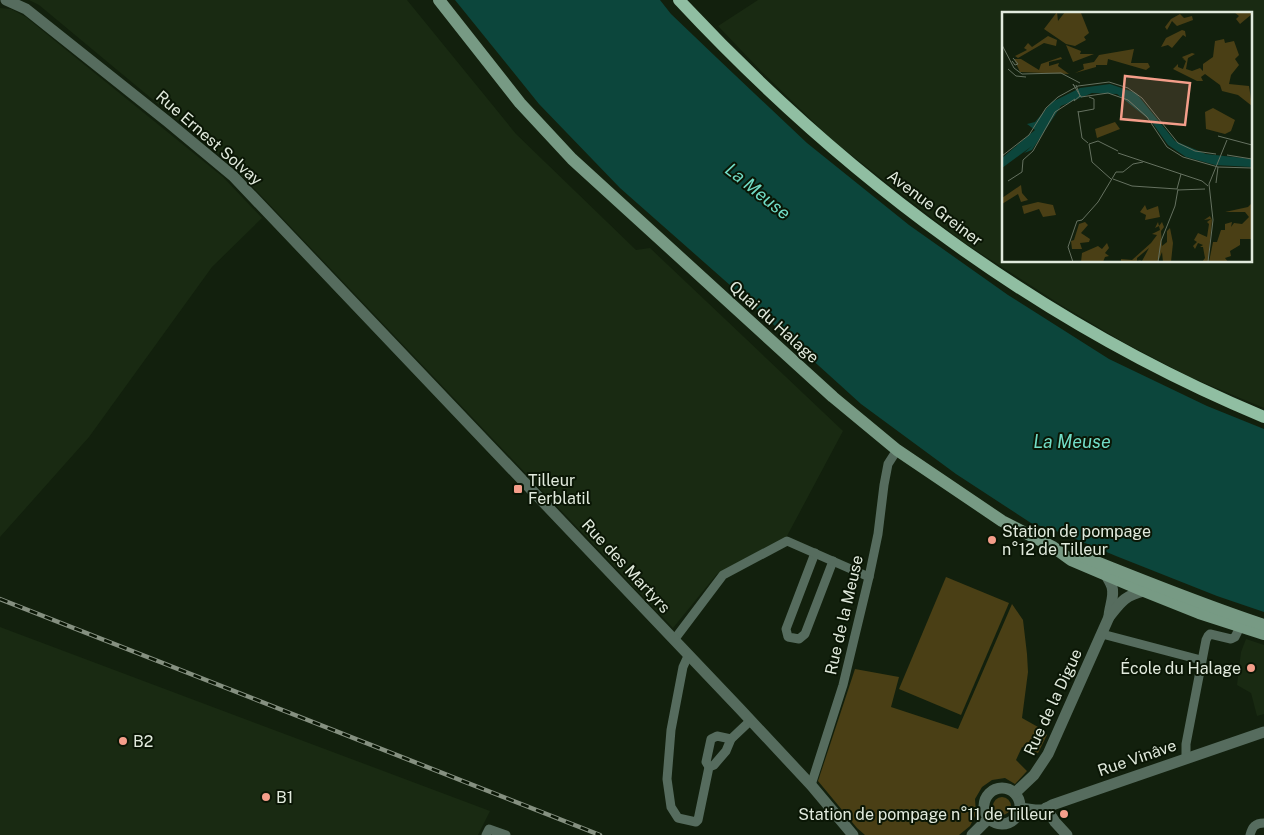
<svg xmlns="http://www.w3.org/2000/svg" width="1264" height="835" font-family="'Public Sans',sans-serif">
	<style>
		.built { fill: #192a12; fill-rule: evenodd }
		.green { fill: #4a3f15 }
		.water { fill: #0c463c }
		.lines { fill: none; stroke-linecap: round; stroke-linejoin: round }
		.minor { stroke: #566c5e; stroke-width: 9 }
		.tertiary { stroke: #566c5e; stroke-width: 11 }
		.secondary { stroke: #779a84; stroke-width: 12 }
		.primary { stroke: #90bea2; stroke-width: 12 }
		.rail-casing { stroke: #859080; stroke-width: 4.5 }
		.rail { stroke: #0a1605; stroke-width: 2.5; stroke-dasharray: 8; stroke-linecap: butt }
		.poi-dot { fill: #f49e8a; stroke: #0a1605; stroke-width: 2 }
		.labels { text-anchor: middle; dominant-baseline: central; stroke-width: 4; stroke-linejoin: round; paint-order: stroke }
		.street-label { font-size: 16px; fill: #e1eadd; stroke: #0a1605 }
		.poi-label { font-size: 16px; fill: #e1eadd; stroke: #0a1605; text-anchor: start }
		.water-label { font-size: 18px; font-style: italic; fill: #71dcc6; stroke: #0a1605 }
		.inset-road { fill: none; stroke: #657160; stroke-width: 1 }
		.view { fill: #f49e8a; fill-opacity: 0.15; stroke: #f49e8a; stroke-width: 2.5 }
		.inset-edge { fill: none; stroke: #e1eadd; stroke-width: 2.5 }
	</style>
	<rect width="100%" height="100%" fill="#12200d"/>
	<g class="built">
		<path d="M29,0H407L516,134L636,250L650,248L843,431L787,536L717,574L673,628L248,182L223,158L39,5Z"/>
		<path d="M758,0H1264V408L1190,377L1123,342L1061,305L963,242L832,140L760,70L718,26ZM1003,14H1250V261H1003Z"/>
		<path d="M0,8L11,9L26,17L54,40L223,177L262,218L212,267L89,437L0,537Z"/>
		<path d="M0,627L490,811L478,835H0Z"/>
		<path d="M1246,639L1264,645V714L1257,716L1251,693L1237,685L1241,652Z"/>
	</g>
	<g class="green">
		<path d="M946,577L1009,603L961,715L899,689Z"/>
		<path d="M1012,604L1023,620L1027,654L1028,672L1022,718L1038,727L1047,735L1038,753L1022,747L1016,760L1027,771L1015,784L1005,778L992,780L982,787L975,799L976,814L970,826L959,835H865L857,828L818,781L855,669L899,677L891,707L958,729Z"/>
		<circle cx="1002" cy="806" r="9"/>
	</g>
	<path class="water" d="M455,0H660L671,14L717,58L807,143L909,225L1008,295L1109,359L1207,406L1264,429V612L1217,596L1116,556L1059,532L1031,523L956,474L861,404L731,286L620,188L539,104Z"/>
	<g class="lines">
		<g class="minor">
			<path d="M815,553L786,629L788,637L799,639L805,634L833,561"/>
			<path d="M1102,634L1201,660"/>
			<path d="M674,640L723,575L787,541L869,577"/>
			<path d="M688,656L683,667L671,730L667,779L671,807L678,818L696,822L698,820L709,767L714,765L726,751L731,739L750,721"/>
			<path d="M1187,758L1186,754V744L1206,640L1208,636L1210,634L1231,639L1235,637L1240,627"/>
			<path d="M709,767L706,762L711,739L717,736L731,739"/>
			<path d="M811,785L843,685L869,577L878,534L884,485L888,464L897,450"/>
			<path d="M486,835L489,829L506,835"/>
			<path d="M1250,835C1252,827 1255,823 1264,823"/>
		</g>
		<g class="tertiary">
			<path d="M6,0L26,9L168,122L233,176L740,709L811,785L853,835"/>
			<path d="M1106,575C1108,579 1111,583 1112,587C1115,596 1109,608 1109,617"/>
			<circle cx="1002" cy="806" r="18"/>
			<path d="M1015,793L1034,775L1048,754L1109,617C1121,602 1124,596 1144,591"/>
			<path d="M1020,808L1035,810H1043L1052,805L1104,787L1264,732"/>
			<path d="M1046,808L1055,822L1067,835"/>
			<path d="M972,835L989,818"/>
		</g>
		<g class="secondary">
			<path d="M439,0L520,103L572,159L833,397L897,450L1002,521L1053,547L1071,560L1144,591L1199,613L1264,634"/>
			<path d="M1084,557C1144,581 1203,605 1264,625"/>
		</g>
		<path class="primary" d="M679,0C844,177 1040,324 1264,417"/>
		<defs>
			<path id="rail" d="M0,599L600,835"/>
		</defs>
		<use href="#rail" class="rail-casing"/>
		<use href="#rail" class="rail"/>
	</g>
	<g class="poi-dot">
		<rect x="513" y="484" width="10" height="10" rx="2.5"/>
		<circle cx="992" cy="540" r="5"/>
		<circle cx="1251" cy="668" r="5"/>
		<circle cx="123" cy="741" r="5"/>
		<circle cx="266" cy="797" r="5"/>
		<circle cx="1064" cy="814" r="5"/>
	</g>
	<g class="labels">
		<g class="street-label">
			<text transform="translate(209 138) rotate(41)">Rue Ernest Solvay</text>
			<text transform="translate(935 208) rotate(37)">Avenue Greiner</text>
			<text transform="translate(774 322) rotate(42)">Quai du Halage</text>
			<text transform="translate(626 566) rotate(47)">Rue des Martyrs</text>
			<text transform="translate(844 615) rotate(-77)">Rue de la Meuse</text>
			<text transform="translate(1053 702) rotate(-65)">Rue de la Digue</text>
			<text transform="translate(1137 758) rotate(-19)">Rue Vinâve</text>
		</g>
		<g class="poi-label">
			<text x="528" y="480">Tilleur<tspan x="528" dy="18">Ferblatil</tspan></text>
			<text x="1002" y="531">Station de pompage<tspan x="1002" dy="18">n°12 de Tilleur</tspan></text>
			<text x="1241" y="668" text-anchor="end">École du Halage</text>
			<text x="133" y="741">B2</text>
			<text x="276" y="797">B1</text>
			<text x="1054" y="814" text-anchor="end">Station de pompage n°11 de Tilleur</text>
		</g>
		<g class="water-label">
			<text transform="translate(758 191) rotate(39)">La Meuse</text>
			<text x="1072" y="441">La Meuse</text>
		</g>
	</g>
	<g transform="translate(1002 12)">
		<rect width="250" height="250" fill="#12200d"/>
		<path d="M55,0L56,9L63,0L79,1L87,21L82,25L84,28L73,34L64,32L42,17ZM232,0H250V2L238,12L234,7L237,4ZM178,2L182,6L190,4L191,8L175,14L170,9L165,18L163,15L169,7ZM180,18L183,19L184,25L181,23L170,36L166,33L159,35L164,26ZM46,24L55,28L54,34L42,31L16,46L13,44L25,38L22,36L26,31L30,35ZM222,27L223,31L232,29L237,43L233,47L237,53L229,63L227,72L247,74L250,94L236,83L220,79L218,73L203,62L199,65L201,69H195L171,57L176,52V55L181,57L184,49L179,46L183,48L180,45L190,41L193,42L186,46L184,57L190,59L198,56L201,59V52L211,45L213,29ZM64,33L79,39L78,42H92L71,50ZM132,37L129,51H146L148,55L144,58L106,47L105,53H94V55L73,61L82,57L81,52L92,50L97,43ZM59,45L60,47L47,50V54L57,51L56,54L67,62L18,60L12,47H19L37,58L39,52ZM211,96L233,108L229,119L223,122L204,117L203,100ZM113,110L118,117L95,126L93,117ZM19,173L20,181L26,188L19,190L16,182L0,192V186ZM36,190L51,193L54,203L41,205L37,197L22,202L20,194ZM250,191V227H238V233L228,239L229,244L223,246L226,250H207L211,230H215L219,218H223V212L230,210L229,215L232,211L240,212L247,205L243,200H223L246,195ZM143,193L145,198L156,194L158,205L143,208L144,203L138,200ZM208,204L210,208L206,250H200L203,246L201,235H198L201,233L196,231L193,237L191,234L195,230L192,228L196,221L205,225L207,212L205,210L209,207L202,208ZM83,210L86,213L79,221L88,227L87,230L78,231L80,237H70L69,229L72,228L77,212ZM156,210L157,214L160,210L162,215L159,219L160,234L165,230V219L168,216L171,231L169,250H161L160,240L156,250L140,249L147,236L135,246V249L139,248L137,250H119V247L130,248L149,231L155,223L150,222L158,218L157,214L153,216ZM105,231L107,236L103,241L107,244L103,245L101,250H79L80,241L96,234L100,237Z" fill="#4a3f15"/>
		<path d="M108,72L134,81L173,129L204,142L250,147V155L213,153L184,145L166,133L149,109L115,82L90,81L59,94L30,138L22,141L30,134L0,156V146L33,118L25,112L33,110L50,90L78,76Z" fill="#0c463c"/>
		<path class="inset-road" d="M0,33L12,56L20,62L59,61L78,71M10,49L13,53L16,52L11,46M6,57L14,64L24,65M73,75L71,72L79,85L106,81L126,88L145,105L165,135L181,145L216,155L250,156M72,89L78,84L74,73M76,99L80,126L86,131M76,100L92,97V87L87,85M216,124L250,133M87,132L90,150L109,167M87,132L96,129L116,139M116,141L200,169L206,174M225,143L250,147M0,144L27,123L44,96L56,85L76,74L107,70L126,76L140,86L176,131L193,139L214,142M111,167L130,174L175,177M6,169L20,160L21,148L31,139L53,100L73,87M214,171L216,155M175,177L179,162M176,178L203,177M71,250L66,235L75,209L80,208L96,190L114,160H121L131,152L141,150M156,250L159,229L173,194L176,177M206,250L211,208L207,172L225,128"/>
		<path class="view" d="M123,64L188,71L183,113L119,107Z"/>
		<rect width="250" height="250" class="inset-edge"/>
	</g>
</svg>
